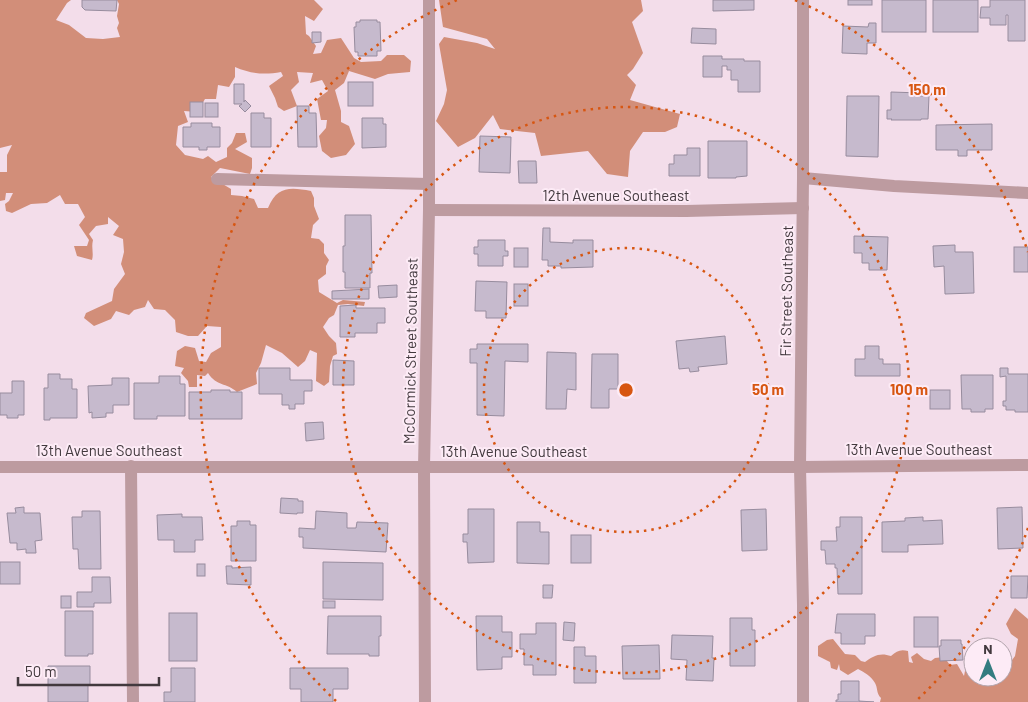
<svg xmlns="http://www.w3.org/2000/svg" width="1028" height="702" font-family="Barlow,sans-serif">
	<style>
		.forest { fill: #d28e79 }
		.building { fill: #c6bacd; stroke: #978c9e }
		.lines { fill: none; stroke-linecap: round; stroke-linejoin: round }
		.minor { stroke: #bd9ba0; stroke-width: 12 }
		.ring { fill: none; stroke: #d75611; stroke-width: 2.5; stroke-dasharray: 2.5 5 }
		.labels { text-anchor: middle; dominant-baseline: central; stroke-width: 4; stroke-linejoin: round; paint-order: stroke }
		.street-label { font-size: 15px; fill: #42393e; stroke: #fdebf6 }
		.centre { fill: #d75611; stroke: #fdebf6; stroke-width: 2.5 }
		.ring-label { font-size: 15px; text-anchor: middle; font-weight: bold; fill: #d75611; stroke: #fdebf6; stroke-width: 4; stroke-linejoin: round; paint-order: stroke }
	</style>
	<rect width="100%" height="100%" fill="#f3ddea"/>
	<g class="forest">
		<path d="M0,0H71L67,3L56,20L69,25L86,38L103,39L120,37L117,28L119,23L117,16L119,4L117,0H314L323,9L314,21L305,16L306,34L309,36L316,46L313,54L321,53L327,40L341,38L354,58L361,62L381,61L387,55H404L411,61L410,72L388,74L375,79L349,71L344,83L335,90L341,111V122L349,126L355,144L346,155L331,158L322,151L319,136L326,128L327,120H321L317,99L328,91L322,80L310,83L313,73L297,72L299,82L291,90L297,106L284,111L278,107L275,98L269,86L283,76L281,72C265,75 251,74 235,67V77L229,87L218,85L216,99H205L197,112L184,111L188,122L178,126L176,145L185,155L203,159L208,156L216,162L227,157V148L232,143L236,133H245L247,142L235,149L252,158V168L250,174L220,168L211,177L231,189V195L242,196L254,199L258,208H268C277,186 290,187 311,191L314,198V206L319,219L313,225L311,238L319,239L324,244V253L329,260L326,266V274L318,280L319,292L337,303L343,300L365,302L364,306L348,304L338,305L334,315L329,318L323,327L329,336L336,343L337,354L333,356L330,366L329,382L324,386L316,381L317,353L310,350L305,361L298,367L282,353L266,345L261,363L256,373L257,384L237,392C226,382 217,387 208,373L205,376L197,375V387H189L188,381L181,373L184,368L175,366L177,351L185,346L195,348L199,361L206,362L211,353L221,347V327L207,326L198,336H188L176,332L175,320L165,310L154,309L148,300L145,307L134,310L129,315L116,311L111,319L94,326L84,318L86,313L112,301L114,289L125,274L121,264L124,252L123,239L113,235L119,226L108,217V224L96,226L89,234L93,240C91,248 94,253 92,260L77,256L74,246H87L89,240L79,225L85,217L78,204H65L60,195L47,203L31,204L12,213L6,211L5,204L9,201L13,193H6L5,200L0,201V172H7V155L12,145L0,148Z"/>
		<path d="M439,0H641L643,11L632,22L643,53L633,69L627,75L636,85L630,100L680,114L677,127L665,132H643L630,151L628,177L607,174L588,151L541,156L535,133L500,129L493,115L475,138L458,147L436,121L444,104L447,90L439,44L444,37L477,43L495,49L487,39L443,27Z"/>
		<path d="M1015,608L1028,619V702H880L881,698C876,693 878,688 875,683C871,676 864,672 858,669L848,675L840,670L839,664L837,670L831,668L830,662L818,656V646L827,640L833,639L845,654L855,655L861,661L865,662C873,656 880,652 891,656C897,651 900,649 908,651L909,662L913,663L911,657L917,653L924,659L931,661L935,658L944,657L950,665L957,664L964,676L968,656L973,650V677H1003V673L1006,675L1007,667L1015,656L1018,639L1011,634L1006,624Z"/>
	</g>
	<g class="building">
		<path d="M82,0H117L116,11L85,10L82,7Z"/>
		<path d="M713,0H754V10L713,11Z"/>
		<rect x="848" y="0" width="24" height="5"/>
		<rect x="882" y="0" width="44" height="32"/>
		<rect x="933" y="0" width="45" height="32"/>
		<path d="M990,0H1025V41H1008V15H1006V25H990V18H980L981,7H990Z"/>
		<path d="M360,20H377V22H380L381,51H377V56H358V52H355L354,27H356V22H360Z"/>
		<path d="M869,23H876V43H867V54L842,53L843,26L868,27Z"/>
		<path d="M692,28L716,29V44L691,43Z"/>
		<path d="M312,32H321V42L312,43Z"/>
		<path d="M703,56H722V59H744V61H760V92H738V80H731V70H727V66H722V77H703Z"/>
		<rect x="348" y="82" width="25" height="24"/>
		<path d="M234,84H244V102L245,100L251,106L245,112L239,106L242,104H234Z"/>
		<path d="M891,92L921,93L920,96H929L928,119H921V120H891L892,119H887V110H891Z"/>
		<path d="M847,96H879L878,157L846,156Z"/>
		<rect x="190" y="102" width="13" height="15"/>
		<rect x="205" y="103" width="13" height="14"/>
		<path d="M297,106H309V113H316L317,147H298Z"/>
		<path d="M251,113H264V118H271V147H251Z"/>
		<path d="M362,118H383V124H386V147L362,148Z"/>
		<path d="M191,123H212V127H220V147H207V150H199V147H183V127H191Z"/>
		<path d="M992,124V150H967V156H958V150H936V125Z"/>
		<path d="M480,136L511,137L510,173L479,172Z"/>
		<path d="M708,141H747V176L736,177V178H708Z"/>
		<path d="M687,148H700V176H669V164H674V155H687Z"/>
		<path d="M518,161H536L537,183H519Z"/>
		<path d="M345,215H371L372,273H370V288H345V272H343V246H345Z"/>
		<path d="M543,228H550V242L573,243V240H593V267L561,268V266H548V260H542Z"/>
		<path d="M854,236L888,237L887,270H869V263H862V253H854Z"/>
		<path d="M478,240H505V251H508V256H503V266H478V254H474V247H478Z"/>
		<path d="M955,245V252H973L974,293L945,294L944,266L934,267L933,246Z"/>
		<rect x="1014" y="247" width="14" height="25"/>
		<rect x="514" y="248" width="14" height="19"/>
		<path d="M476,281L507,282L506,318H486V311H475Z"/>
		<rect x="514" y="284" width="14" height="22"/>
		<path d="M397,285V297L379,298L378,286Z"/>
		<path d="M369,289V299H332V291Z"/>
		<path d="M356,305V308H385V323H377V333H355V337H340V306Z"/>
		<path d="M725,336L727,364L698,367L699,371L690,372L689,368L679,369L676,341Z"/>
		<path d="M477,344H528V362L505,361L504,416L477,415V363H470V349H477Z"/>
		<path d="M865,346H879V359H883V364H900V376H855V359H865Z"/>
		<path d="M547,352L576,353V390L567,389L566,409H546Z"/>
		<path d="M592,354H618V389H609V408H591Z"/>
		<path d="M333,360L354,361V385H333Z"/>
		<path d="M259,368H290V380H312V391H304V404H295V409H289V405H282V394H259Z"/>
		<path d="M1000,368H1008V374H1028V412H1015V410H1006V406H1003V401H1006V376L1000,377Z"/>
		<path d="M48,374H60V379H72V389H77V418H50V420H44V388H48Z"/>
		<path d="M961,375H993V409H985V412H971V409H962Z"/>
		<path d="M159,376H180V384H185V416H157V419H134V383H159Z"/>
		<path d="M112,378H129V405H113V413H106V417L92,418V412L89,413L88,386L112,385Z"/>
		<path d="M12,381H24V415H18V418H7V415H0V393H12Z"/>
		<path d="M211,390H230V392H242V419H189V392H211Z"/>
		<rect x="930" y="390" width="20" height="19"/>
		<path d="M323,422L324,439L306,441L305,423Z"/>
		<path d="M281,498L298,499V501H303V513H297V514L280,513Z"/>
		<path d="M24,507V513H40L42,540L35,541L36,553H26V549L17,550V543H10L7,513H16L15,508Z"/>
		<path d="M1022,507L1023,548L998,549L997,508Z"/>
		<path d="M468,509H494V562L468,563L467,542H463V534H468Z"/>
		<path d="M766,509L767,550L742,551L741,510Z"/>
		<path d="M82,511H100L101,569H79L78,549H73L72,517H82Z"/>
		<path d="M316,511L347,513V528H356L357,522L388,523L386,552L303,548V537H299V528L315,529Z"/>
		<path d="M182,514V517H202L203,540H195V552H174V540H158L157,515Z"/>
		<path d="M840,517H862V594H838L837,568H835V564H826L825,550H821V541H837L836,527H840Z"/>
		<path d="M923,517V521L942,520L943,544L908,545V552H882V522L905,521V518Z"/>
		<path d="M237,521H250V525H256V561H231V526H237Z"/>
		<path d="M517,522H540V532H549V564L517,563Z"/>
		<rect x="571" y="535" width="20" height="28"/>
		<rect x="0" y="562" width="20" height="22"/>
		<path d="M323,562L383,563V600L323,599Z"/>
		<rect x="197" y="564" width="8" height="12"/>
		<path d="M226,566H232V568L251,567V585L227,584Z"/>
		<path d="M1011,576H1028L1027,598H1011Z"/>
		<path d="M92,577H110L111,603H94V607H77V592H92Z"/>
		<path d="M543,585H553L552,598H543Z"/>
		<rect x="61" y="596" width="10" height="12"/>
		<rect x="323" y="601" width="12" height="7"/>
		<path d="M65,611H93V654H88V656H65Z"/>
		<rect x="169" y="613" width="28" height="48"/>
		<path d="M837,614H875V636H865V644H841V633H835Z"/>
		<path d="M328,616H381V636H379V656H369V654H327Z"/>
		<path d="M476,616H502V632H512V657H502V669L477,670Z"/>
		<rect x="914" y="617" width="24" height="30"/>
		<path d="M730,618H752V630H755V666H730Z"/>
		<path d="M564,622L575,623L574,641L563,640Z"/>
		<path d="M536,623H556V675H533V665H524V649H520V634H536Z"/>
		<path d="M672,635L713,636L712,658H714L713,681L686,680L687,660L671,659Z"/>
		<path d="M941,640H961V644H962L963,660L940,661L939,646H941Z"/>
		<path d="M659,645L660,679H623L622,646Z"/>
		<path d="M574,647H585V656H596V683H574Z"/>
		<path d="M48,666H90V685H88V702H48Z"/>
		<path d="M171,668H195V702H164V692H171Z"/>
		<path d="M290,668H348V689H333V702H301V689H290Z"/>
		<path d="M841,681H859V701L874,702H836V700H838V694H841Z"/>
	</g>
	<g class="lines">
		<g class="minor">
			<path d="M803,178L894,186L1028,193"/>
			<path d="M217,179L429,184"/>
			<path d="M429,210L686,211L803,208"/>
			<path d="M131,466L133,702"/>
			<path d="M0,467H800L1028,465"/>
			<path d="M425,702L424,467L429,210V0"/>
			<path d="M803,702V605L800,467L803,178V0"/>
		</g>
	</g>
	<g class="ring">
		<circle cx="626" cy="390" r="142"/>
		<circle cx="626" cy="390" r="283"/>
		<path d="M1028 528A425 425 0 0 1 916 701M336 701A425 425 0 0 1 457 0M795 0A425 425 0 0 1 1028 252"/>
	</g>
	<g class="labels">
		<g class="street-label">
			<text x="616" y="195">12th Avenue Southeast</text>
			<text transform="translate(786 291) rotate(-89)">Fir Street Southeast</text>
			<text transform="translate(410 351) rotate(-89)">McCormick Street Southeast</text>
			<text x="919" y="449">13th Avenue Southeast</text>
			<text x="109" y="450">13th Avenue Southeast</text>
			<text x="514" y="451">13th Avenue Southeast</text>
		</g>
	</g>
	<circle cx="626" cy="390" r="8" class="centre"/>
	<g class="ring-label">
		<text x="927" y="95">150 m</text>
		<text x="768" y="395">50 m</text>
		<text x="909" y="395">100 m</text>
	</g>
	<g transform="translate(988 662)"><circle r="24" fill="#fdebf6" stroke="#b2a4ac"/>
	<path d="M0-4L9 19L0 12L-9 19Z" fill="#337c80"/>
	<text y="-8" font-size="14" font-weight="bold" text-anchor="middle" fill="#42393e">N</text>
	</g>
	<path d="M18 677v8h141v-8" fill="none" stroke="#42393e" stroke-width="2.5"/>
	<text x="25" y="677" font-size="15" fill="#42393e" stroke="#fdebf6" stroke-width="4" paint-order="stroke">50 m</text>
</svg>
